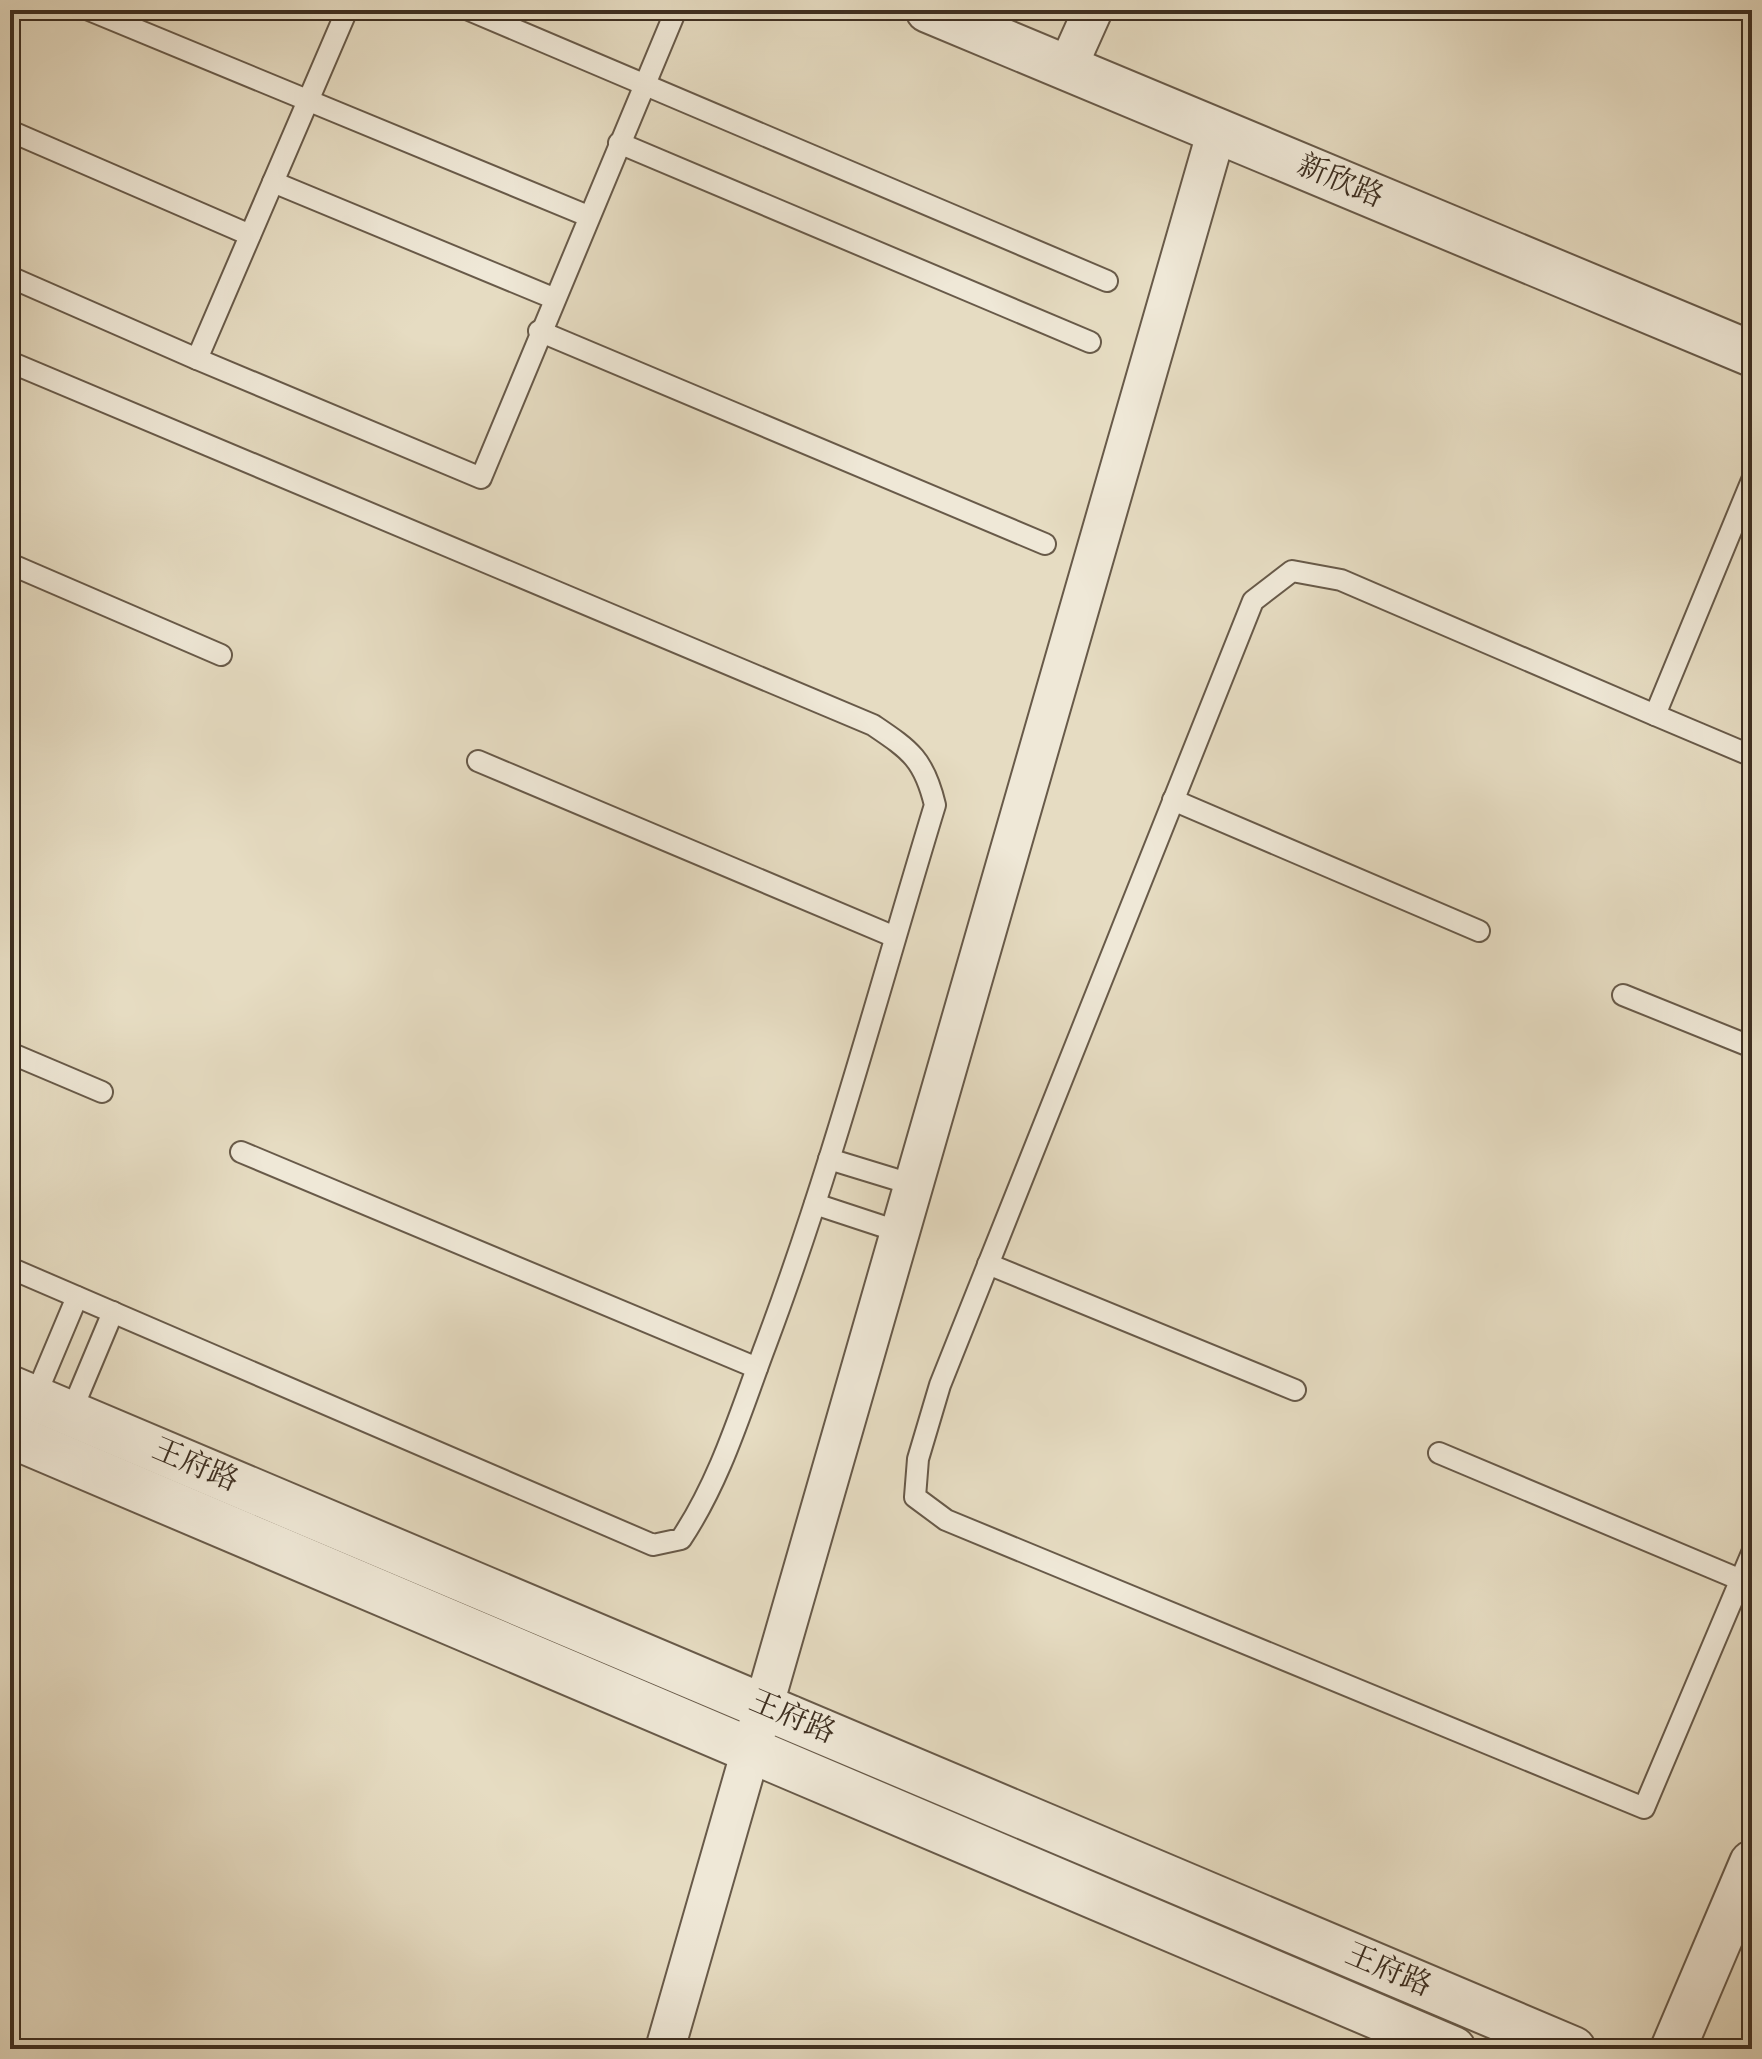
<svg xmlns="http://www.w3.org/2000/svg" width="1762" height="2059" font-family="'IM FELL English','Noto Serif SC',serif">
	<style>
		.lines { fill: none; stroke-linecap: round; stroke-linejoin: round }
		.service-casing { stroke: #685a49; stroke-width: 24 }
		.minor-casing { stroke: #685a49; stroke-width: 42 }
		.tertiary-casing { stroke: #685a49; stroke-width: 48 }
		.service { stroke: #efe8d7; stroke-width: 20 }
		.minor { stroke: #efe8d7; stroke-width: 38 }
		.tertiary { stroke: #efe8d7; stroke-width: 44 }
		.labels { text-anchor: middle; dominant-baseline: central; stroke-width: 8; stroke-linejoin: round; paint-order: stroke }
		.street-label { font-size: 30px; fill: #3e2f21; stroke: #efe8d7 }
	</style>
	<rect width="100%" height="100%" fill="#e6dcc2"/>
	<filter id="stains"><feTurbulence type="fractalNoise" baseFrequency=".0025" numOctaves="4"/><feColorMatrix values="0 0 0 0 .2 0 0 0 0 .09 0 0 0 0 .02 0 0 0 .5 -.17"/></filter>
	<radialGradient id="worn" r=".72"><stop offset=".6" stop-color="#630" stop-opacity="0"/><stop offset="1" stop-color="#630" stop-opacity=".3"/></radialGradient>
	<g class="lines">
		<defs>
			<g id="service">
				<path d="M89,10L588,216"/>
				<path d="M469,10L1107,281"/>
				<path d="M10,131L250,235"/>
				<path d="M619,143L1090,342"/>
				<path d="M273,182L553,298"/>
				<path d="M10,277L197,359L347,10"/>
				<path d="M539,331L1045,544"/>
				<path d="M197,359L481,478L676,10"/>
				<path d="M10,362L873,725C910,750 924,759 935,805C880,985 832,1168 766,1344C741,1410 721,1479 681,1539L653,1545L10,1268"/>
				<path d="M1752,480L1655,715L1752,756"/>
				<path d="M10,564L221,655"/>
				<path d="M1655,715L1341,580L1292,571L1253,601L940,1385L918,1459L915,1497L946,1520L1644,1808L1752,1553"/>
				<path d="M478,761L895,937"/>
				<path d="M1173,800L1479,931"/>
				<path d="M1623,995L1752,1047"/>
				<path d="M10,1053L102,1092"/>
				<path d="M241,1152L757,1368"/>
				<path d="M829,1159L914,1185"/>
				<path d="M815,1204L900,1232"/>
				<path d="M988,1264L1295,1390"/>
				<path d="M32,1404L77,1297"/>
				<path d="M69,1417L113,1312"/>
				<path d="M1439,1453L1741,1580"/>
			</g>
			<g id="minor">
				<path d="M1067,68L1093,10"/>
				<path d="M665,2049L1217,130"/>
			</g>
			<g id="tertiary">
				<path d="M928,10L1752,354"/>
				<path d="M10,1388L1573,2049"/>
				<path d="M10,1435L1453,2049"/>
				<path d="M1673,2049L1752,1863"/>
			</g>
		</defs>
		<use href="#service" class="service-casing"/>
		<use href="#minor" class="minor-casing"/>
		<use href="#tertiary" class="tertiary-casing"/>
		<use href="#service" class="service"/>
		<use href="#minor" class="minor"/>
		<use href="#tertiary" class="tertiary"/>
	</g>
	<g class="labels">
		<g class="street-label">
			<text transform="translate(1340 182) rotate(23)">新欣路</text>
			<text transform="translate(195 1466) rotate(23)">王府路</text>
			<text transform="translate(792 1718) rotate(23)">王府路</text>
			<text transform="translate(1388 1971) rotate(23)">王府路</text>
		</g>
	</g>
	<rect width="1762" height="2059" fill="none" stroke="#e6dcc2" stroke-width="40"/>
	<rect x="12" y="12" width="1738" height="2035" fill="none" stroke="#3e2f21" stroke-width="4"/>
	<rect x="20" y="20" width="1722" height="2019" fill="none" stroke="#3e2f21" stroke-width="2"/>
	<rect width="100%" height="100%" filter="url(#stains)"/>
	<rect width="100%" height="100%" fill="url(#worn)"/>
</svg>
